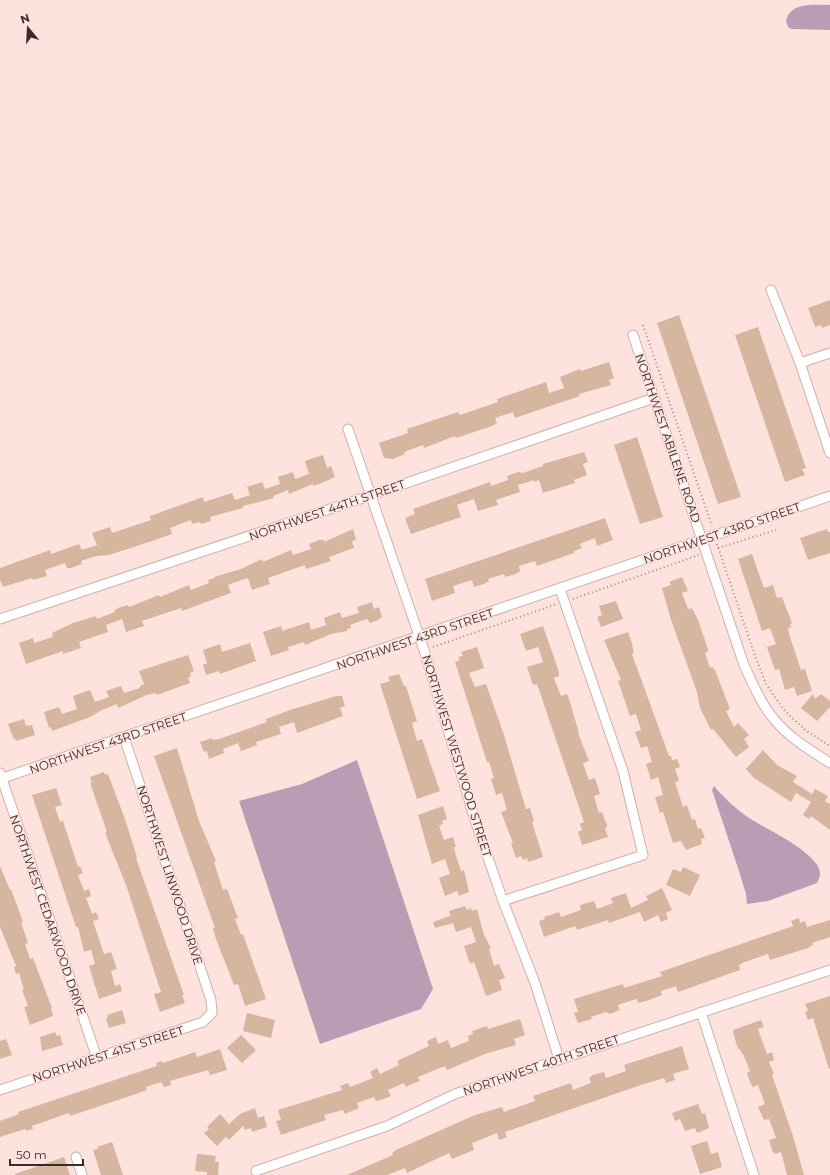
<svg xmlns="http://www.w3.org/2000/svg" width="830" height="1175" font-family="Montserrat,sans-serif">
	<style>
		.water { fill: #bb9cb5 }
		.building { fill: #d7b6a0 }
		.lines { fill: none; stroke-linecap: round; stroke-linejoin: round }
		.minor-casing { stroke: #d0afaa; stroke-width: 11 }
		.path { stroke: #9f8a87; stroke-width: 2; stroke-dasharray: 1 3; stroke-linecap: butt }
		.minor { stroke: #fff; stroke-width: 9 }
		.labels { text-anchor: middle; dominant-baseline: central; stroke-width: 3; stroke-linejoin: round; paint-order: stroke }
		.street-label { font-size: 12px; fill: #382b29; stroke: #fee2de }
	</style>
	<rect width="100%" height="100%" fill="#fee2de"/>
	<g class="water">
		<path d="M830,5V30L793,29L789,28L786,22C789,2 814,5 830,5Z"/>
		<path d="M357,760L433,989L421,1009L320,1044L239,801L302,784Z"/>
		<path d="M714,786C724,798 736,809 749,818C764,828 821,854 820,874C820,877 818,880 817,883L768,901L747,904L746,894L738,868L712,790Z"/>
	</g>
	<g class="building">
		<path d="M830,300V325L822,328L821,325L815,327L808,308Z"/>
		<path d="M679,315L741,497L718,504L657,323Z"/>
		<path d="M758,327L806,468L802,469L805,475L785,482L735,335Z"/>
		<path d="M609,362L614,378L609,380L611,385L579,394L580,396L515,418L513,412L495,418L497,423L492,426L456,438L455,436L424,448L423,445L404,452L405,454L393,459L384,458L379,443L408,433L407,429L458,412L460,415L498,402L497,399L546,382L549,393L564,388L560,377L580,369L581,371Z"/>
		<path d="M637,437L663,517L640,524L614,445Z"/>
		<path d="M584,452L588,462L583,464L587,475L574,480L575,483L543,493L539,480L534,482V480L518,485L520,492L496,500L498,505L478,511L474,499L457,505L461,517L411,534L405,518L415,514L413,509L490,482L491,486L508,480L507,476L518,472L523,473L543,466V464Z"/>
		<path d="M323,455L327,468L331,466L335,477L322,483L313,486V484L289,494L288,490L273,496L274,498L243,506V508L210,517L211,521L201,524L200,522L192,524L191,520L170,528L172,534L149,542L109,555L96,556L81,561L82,564L71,568H67L65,563L45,570L47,576L33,580L32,578L3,587L0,580V568L50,550L51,554L79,544L82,550L97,545L92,533L110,527L112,533L151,520L150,516L203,497L204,502L232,493L235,500L250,495L247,487L262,482L265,489L280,484L278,477L293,472L295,479L309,474L305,461Z"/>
		<path d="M605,518L613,540L597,546L595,538L580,544L582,548L574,551V553L537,566L535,561L519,566L520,571L516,574L505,577L504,574L488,579L489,581L484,584L474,587L472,580L453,586L455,593L432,601L425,579Z"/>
		<path d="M353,529L356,540L352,541L354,548L329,557L331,561L306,569L305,565L268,578L270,584L252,590L248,578L233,583L228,585L231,593L182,611L181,608L142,621L144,626L126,632L122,619L106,625L108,632L79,642L81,648L63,654V651L26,664L19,643L33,638L34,643L53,637L52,633L73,623L96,616L97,619L115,612L114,611L118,608L128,605L129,607L159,595L160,597L189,585L191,590L209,583L208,580L215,578L214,577L241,569L262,559L263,562L291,550L293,555L311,549L309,544L319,540H324V542Z"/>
		<path d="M827,529L828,532H830V553L808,560L800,538Z"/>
		<path d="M752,554L764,588L773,585L777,598L782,597L792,623L790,624L791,627L788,628L789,634L801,670L805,669L812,691L797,696L794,687L785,690L779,669L775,670L767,647L776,644L770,628L762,631L738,559Z"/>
		<path d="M682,577L688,591L682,593L688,609L692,608L698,620L708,649V652L705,653L710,668L712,667L715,670L730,709L726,711L734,727L738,723L749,735L744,739L749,747L736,757L713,729L711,730L700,708L697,692L671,620L662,588L671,585L669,582Z"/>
		<path d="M616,601L623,619L601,627L597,617L602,615L599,606Z"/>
		<path d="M372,602L374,609L379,607L382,617L378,620L370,623L367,619L350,625L351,628L347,629V631L331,634L305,645L304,642L288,647L289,650L271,656L263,632L281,626L282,631L309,622L311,630L326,625L324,618L340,612L342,618L359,613L357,607Z"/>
		<path d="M543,626L559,672V676L554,678L561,696L567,694L570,702L579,733H578L589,761L583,763L589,780L595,778L600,794L594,796L599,813L602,812L607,825V827L605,828L608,837L582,845L578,832L582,830L580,824L584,822L537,684L533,685L527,667L543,662L538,647L526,651L520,634Z"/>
		<path d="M628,632L633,646H632L634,653L632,654L669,756H671L672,760L677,759L680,767L675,769L679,781L675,782L683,807L687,805L692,820L695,819L698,829L701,828L705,838L701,839L702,844L686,850L681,841L673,843L663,812L660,813L655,797L663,795L658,777L651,780L646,764L652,762L647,746L641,748L635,732L641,730L636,714L630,716L618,681L621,680L604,640Z"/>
		<path d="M250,643L256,661L220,674L219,671L206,675L203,665L207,663L203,650L220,644L222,652Z"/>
		<path d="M477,647L484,668L469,673L475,687L486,684L503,732L526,809L530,808L534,821L532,822L543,857L528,862L527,858L523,860L521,856L516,858L511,844L513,843L501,812L507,810L502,793L496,795L491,779L494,778L489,762H487L455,662L460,660L458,657L463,656L461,652Z"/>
		<path d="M188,655L194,671L190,673L191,676L188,678L190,683L157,695L156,693L147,695L118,708L117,704L102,710L90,717L52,731L51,727L49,728L44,712L59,707L62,714L77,709L73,696L90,690L95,702L109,697L106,691L121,686L124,693L140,688V686L144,684L139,671Z"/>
		<path d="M399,674L404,686H406L417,721L412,723L417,741L422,739L440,791L417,799L380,684L390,681L388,677Z"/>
		<path d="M813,694L815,699L821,694L830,701V707L817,721L801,708Z"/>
		<path d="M336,696H342L345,706L340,708L343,716L297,733L294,722L279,727L281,734L256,742L257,745L241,751L238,743L223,749L224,753L209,759L207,751L204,752L200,742L212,738L213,740L219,739L267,722L266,719L290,710Z"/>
		<path d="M24,719L26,726L32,725L35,735L16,741V739L14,740L8,724Z"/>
		<path d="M177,748L199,821L216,861L214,862L223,890L227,889L238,918L235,919L241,935L243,934L266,999L245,1006L238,984L234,985L216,939L213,928H215L154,756Z"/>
		<path d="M763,750L777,765L797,776L793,782L812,794L815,789L828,796L825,801L830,804V830L811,816L809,819L803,815L811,802L796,793L791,802L754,778L746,769Z"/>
		<path d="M104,772L105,775L108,774L125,819L137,857L136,858L184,995H182L185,1003L160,1012L154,994L161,992L126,885L105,833L107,832L90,783H92L90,777Z"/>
		<path d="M56,788L62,805L55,807L60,822L63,821L78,867L80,866L83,873L78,875L84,891L89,889L91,896L86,898L92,914L96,912L99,919L93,921L104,954L111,952L117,969L111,971L115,986L120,984L122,991L99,999L89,966L95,964L91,950L84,952L78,927H76L32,795Z"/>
		<path d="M443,806L447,819L442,821L443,824L439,826L444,840L453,837L456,847H454L456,856L461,871L464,870L468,887L469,892L459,896L457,891L445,896L439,878L450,874L445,859L432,864L418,815Z"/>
		<path d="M0,866L10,890L11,889L23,922H21L28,943L25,944L30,959L33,958L52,1008H51L53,1016L30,1025L24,1007L28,1006L22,990H24L19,973L16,974L14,967L16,966L0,927Z"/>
		<path d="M683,867L700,875L690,896L666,885L673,869L681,872Z"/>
		<path d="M662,888L672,910L666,913L668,919L661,922L658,915L644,922L640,912L609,923L608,920L577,930L575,926L544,937L539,921L545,919L544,917L559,912L561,917L581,910L580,905L594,901L597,909L613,903L611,898L626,893L631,908L648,900L646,896Z"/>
		<path d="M465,906L467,910L471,908L472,911L477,909L484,935L491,948L489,949L494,966L499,964L505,978L499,980L502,990L486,996L474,962L470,964L464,946L476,942L471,927L456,932L453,923L435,928L433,922L450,916L449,911Z"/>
		<path d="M799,918L800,923L805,921L807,927L830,920V937L812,943L813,945L808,948L770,960L768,954L745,962L739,965L740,970L678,992L676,986L661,991L662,995L649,1000L639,1003L636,999L618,1005L620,1010L610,1014L606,1012L591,1017L592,1019L578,1023L574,1013L578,1012L574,999L623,984L624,988L662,976L660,972L793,926L791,921Z"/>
		<path d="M830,996V1069H829L813,1018L808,1020L805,1012L808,1011L805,1004Z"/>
		<path d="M122,1010L126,1023L109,1028L106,1019L108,1018L107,1015Z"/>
		<path d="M247,1013L275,1020L271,1038L243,1031Z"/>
		<path d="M520,1019L525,1035L514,1039L516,1045L485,1054L447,1070L445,1066L418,1077L420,1081L410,1085L406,1087L404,1083L388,1090L391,1096L381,1100L376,1101L374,1097L357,1103L359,1108L345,1114L343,1110L324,1115L326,1120L281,1135L276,1121L281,1120L278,1110L342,1090L340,1086L348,1083L350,1087L373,1078L370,1072L377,1068L380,1074L399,1065L397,1061L429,1046L427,1041L436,1037L438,1044L448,1040L451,1048L469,1041L468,1036L473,1034L472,1031L487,1026L488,1029Z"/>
		<path d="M761,1020L764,1027L758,1029L767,1054L772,1052L774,1060L769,1062L774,1074L772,1075L793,1136L804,1175H787L781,1152L775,1154L772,1150L769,1140L776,1138L769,1119L764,1120L758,1107L765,1104L758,1085L753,1087L750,1082L747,1073L750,1071L743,1054H742L740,1049H738L734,1036L733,1030Z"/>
		<path d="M55,1032L57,1036L60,1035L63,1045L42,1051L40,1037Z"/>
		<path d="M241,1035L256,1050L242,1063L227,1048Z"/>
		<path d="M6,1039L12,1055L0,1059V1041Z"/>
		<path d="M682,1046L689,1069L673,1074L675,1080L666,1083L664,1078L638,1086L505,1132L507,1137L499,1140L497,1133L472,1143L474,1150L452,1159L449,1153L407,1173L405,1168L387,1175H347L393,1155L392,1153L396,1150L475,1115L502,1107L504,1112L535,1101L533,1096L571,1083L573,1090L591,1083L589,1078L593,1075L604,1072L606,1078L626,1071L624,1065Z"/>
		<path d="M220,1049L227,1070L210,1075L208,1070L170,1081L171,1085L164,1087L161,1082L146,1087L147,1090L133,1095L70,1116L69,1113L32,1126L33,1129L26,1131L25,1129L0,1137V1121L19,1114L18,1112L157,1066L156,1063L162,1061L163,1063L195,1052L197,1057Z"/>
		<path d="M698,1104L702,1114L705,1113L709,1128L697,1133L695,1128L685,1131L680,1119L675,1121L672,1113Z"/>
		<path d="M255,1108L258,1118L264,1116L267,1127L252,1132L251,1128L245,1130L243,1126L229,1140L226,1137L217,1146L204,1133L209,1129L207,1127L220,1114L229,1124L240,1114Z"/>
		<path d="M707,1141L711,1154L718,1152L722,1167L700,1174L691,1146Z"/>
		<path d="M112,1142L123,1175H101L93,1150L98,1149L97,1147Z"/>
		<path d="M197,1154L216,1156L215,1162H219L218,1175H207V1172L195,1171Z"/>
		<path d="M64,1157L70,1175H15V1174Z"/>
	</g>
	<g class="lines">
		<defs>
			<g id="minor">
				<path d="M771,290L800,363L830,453"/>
				<path d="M633,335L744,665C753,684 761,704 774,719C789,738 810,750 830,763"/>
				<path d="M800,363L830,353"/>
				<path d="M348,429L424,650L476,823L503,901L535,983L559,1059"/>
				<path d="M0,619L360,499L654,398"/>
				<path d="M0,773L97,1058"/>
				<path d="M0,779L830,496"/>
				<path d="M503,901L643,855L623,771L560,589"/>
				<path d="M701,1012L754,1175"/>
				<path d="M0,1090L203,1022L212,1013L211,1000L124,737"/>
				<path d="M76,1157L82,1175"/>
				<path d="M256,1171L387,1126L455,1094L830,970"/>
			</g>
		</defs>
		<use href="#minor" class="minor-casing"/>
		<g class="path">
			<path d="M643,325L712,526"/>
			<path d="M717,544L754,653L766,684L784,710L805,730L830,746"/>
			<path d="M718,548L776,530"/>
			<path d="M573,599L699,555"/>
			<path d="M433,647L557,604"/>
		</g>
		<use href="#minor" class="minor"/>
	</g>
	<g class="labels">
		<g class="street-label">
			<text transform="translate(668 438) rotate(71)">NORTHWEST ABILENE ROAD</text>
			<text transform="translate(327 510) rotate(-19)">NORTHWEST 44TH STREET</text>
			<text transform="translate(722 533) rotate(-19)">NORTHWEST 43RD STREET</text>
			<text transform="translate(415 639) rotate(-19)">NORTHWEST 43RD STREET</text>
			<text transform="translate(108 743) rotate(-19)">NORTHWEST 43RD STREET</text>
			<text transform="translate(457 756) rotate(73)">NORTHWEST WESTWOOD STREET</text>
			<text transform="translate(170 875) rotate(72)">NORTHWEST LINWOOD DRIVE</text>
			<text transform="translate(48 915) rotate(71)">NORTHWEST CEDARWOOD DRIVE</text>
			<text transform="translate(108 1054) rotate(-18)">NORTHWEST 41ST STREET</text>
			<text transform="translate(541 1065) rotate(-19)">NORTHWEST 40TH STREET</text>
		</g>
	</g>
	<g transform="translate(28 28) rotate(342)" stroke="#fee2de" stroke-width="3" paint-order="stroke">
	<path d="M0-3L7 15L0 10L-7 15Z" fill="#382b29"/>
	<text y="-6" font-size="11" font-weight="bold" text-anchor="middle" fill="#382b29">N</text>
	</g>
	<path d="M10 1159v6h73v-6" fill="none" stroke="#382b29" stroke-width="2"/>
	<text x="16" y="1159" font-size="12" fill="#382b29" stroke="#fee2de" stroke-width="3" paint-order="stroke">50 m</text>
</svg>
